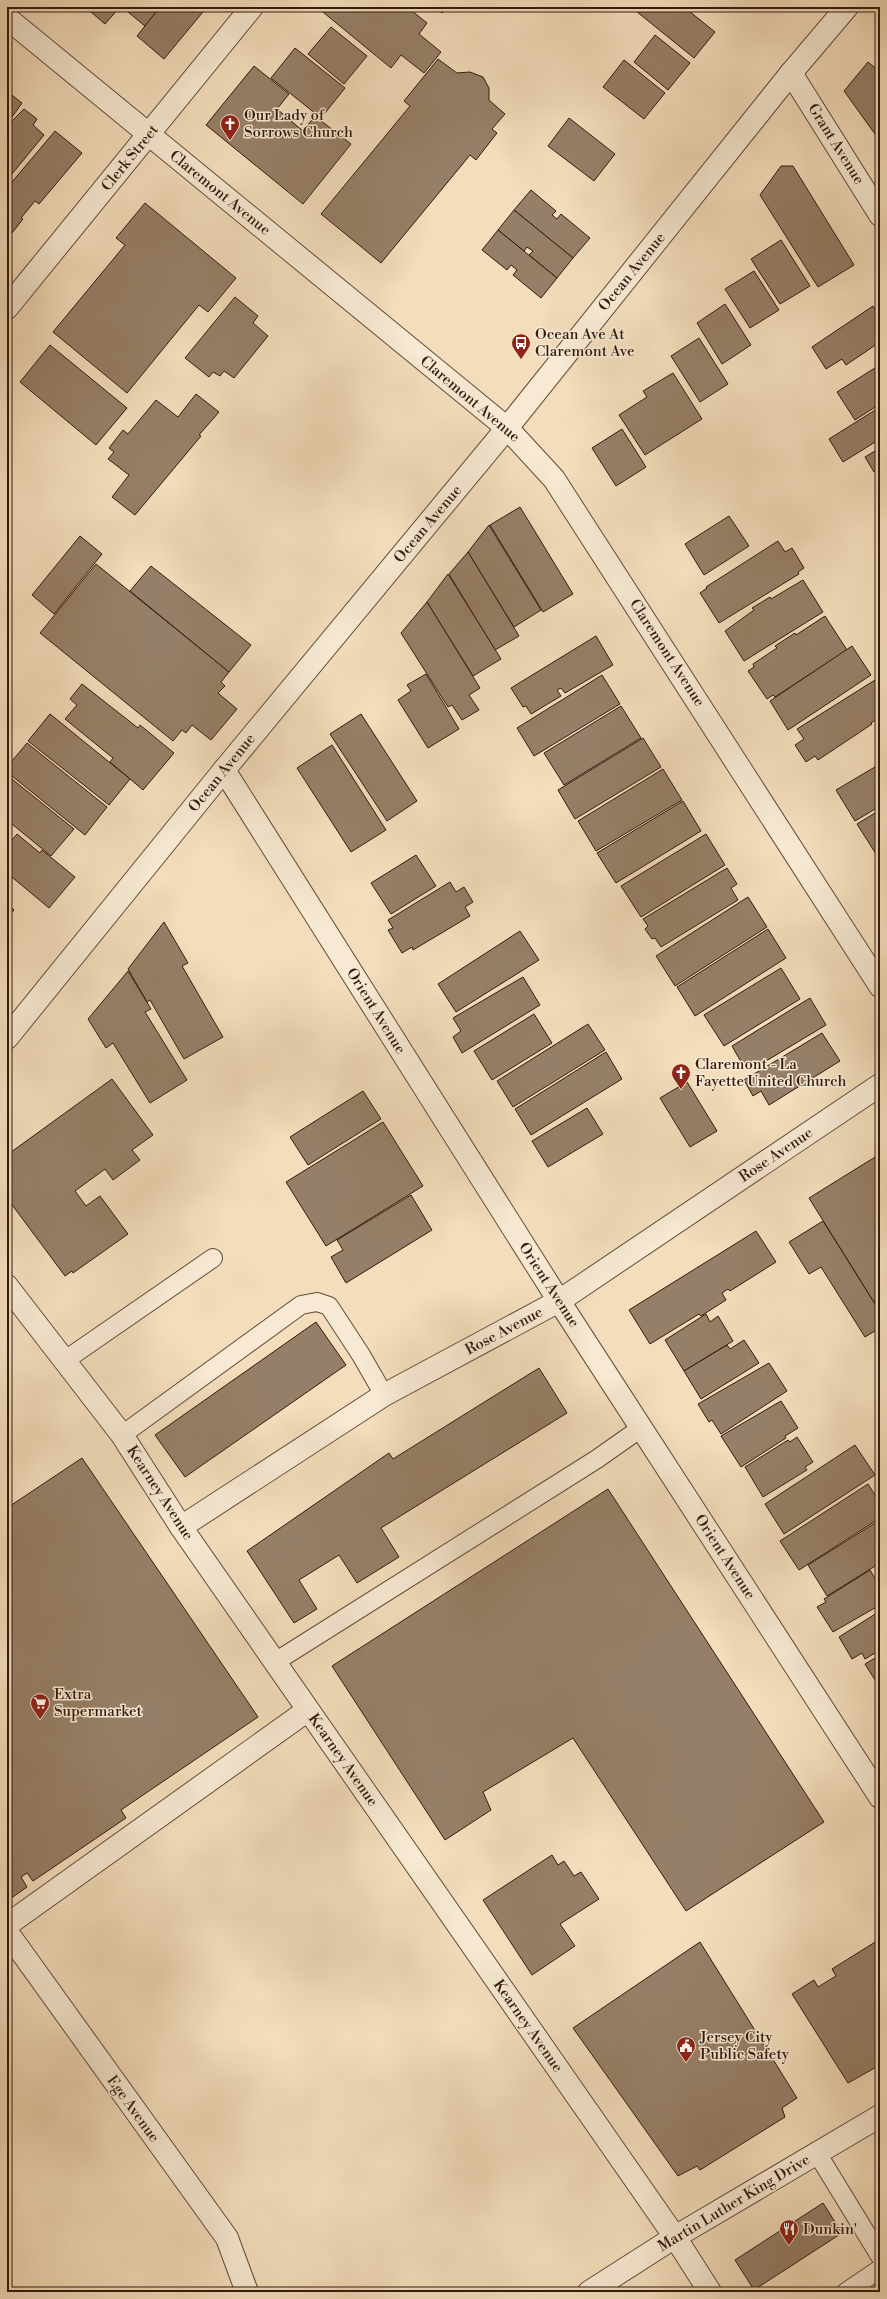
<svg xmlns="http://www.w3.org/2000/svg" width="887" height="2299" font-family="'Libre Bodoni',serif">
	<style>
		.building { fill: #967f68; stroke: #321a0f }
		.lines { fill: none; stroke-linecap: round; stroke-linejoin: round }
		.service-casing { stroke: #624b3a; stroke-width: 20 }
		.minor-casing { stroke: #624b3a; stroke-width: 24 }
		.tertiary-casing { stroke: #624b3a; stroke-width: 24 }
		.service { stroke: #f7e9d3; stroke-width: 18 }
		.minor { stroke: #f7e9d3; stroke-width: 22 }
		.tertiary { stroke: #f7e9d3; stroke-width: 22 }
		.labels { text-anchor: middle; dominant-baseline: central; stroke-width: 3; stroke-linejoin: round; paint-order: stroke }
		.poi-label { font-size: 15px; fill: #321a0f; stroke: #f7e9d3; text-anchor: start }
		.street-label { font-size: 15px; fill: #321a0f; stroke: #f7e9d3 }
	</style>
	<rect width="100%" height="100%" fill="#f3ddbb"/>
	<filter id="stains"><feTurbulence type="fractalNoise" baseFrequency=".005" numOctaves="4"/><feColorMatrix values="0 0 0 0 .2 0 0 0 0 .09 0 0 0 0 .02 0 0 0 .5 -.17"/></filter>
	<radialGradient id="worn" r=".72"><stop offset=".6" stop-color="#630" stop-opacity="0"/><stop offset="1" stop-color="#630" stop-opacity=".3"/></radialGradient>
	<g class="building">
		<path d="M85,7H120L105,24Z"/>
		<path d="M122,7H160L145,26Z"/>
		<path d="M160,7H207L164,59L137,36Z"/>
		<path d="M319,7H407L427,23L419,34L441,52L424,73L401,55L391,68L318,8Z"/>
		<path d="M435,7H446L442,13Z"/>
		<path d="M631,7H684L715,32L694,58Z"/>
		<path d="M331,27L367,56L344,84L308,54Z"/>
		<path d="M655,35L690,63L668,90L634,62Z"/>
		<path d="M295,48L345,88L321,118L271,78Z"/>
		<path d="M438,59L457,73L470,72L483,77L489,88V100L505,114L492,129L497,133L476,160L470,155L381,263L321,214L410,106L404,101Z"/>
		<path d="M624,60L665,93L644,119L603,87Z"/>
		<path d="M868,62L880,72V141L844,91Z"/>
		<path d="M254,66L289,94L277,109L303,131L315,116L351,144L303,204L206,125Z"/>
		<path d="M8,92L22,103L7,124V94Z"/>
		<path d="M24,109L37,119L33,125L44,135L7,180V126Z"/>
		<path d="M569,118L615,154L594,181L548,146Z"/>
		<path d="M55,131L82,153L39,204L35,201L21,218L23,219L12,233L7,229V188Z"/>
		<path d="M781,166H793L854,265L818,287L760,195Z"/>
		<path d="M531,190L556,211L552,215L557,219L561,214L590,238L573,258L514,210Z"/>
		<path d="M145,203L236,278L208,312L199,305L127,393L53,332L125,245L116,238Z"/>
		<path d="M514,210L573,258L557,278L529,255L533,251L527,247L524,251L498,230Z"/>
		<path d="M498,230L557,278L541,298L513,275L517,270L511,265L507,270L482,250Z"/>
		<path d="M781,240L810,286L780,304L751,259Z"/>
		<path d="M754,271L779,310L750,328L725,289Z"/>
		<path d="M235,297L258,316L253,323L268,336L234,378L224,371L220,376L213,372L209,377L185,358Z"/>
		<path d="M725,304L751,345L722,364L697,323Z"/>
		<path d="M873,306L880,317V342L846,365L842,359L826,369L812,347Z"/>
		<path d="M699,338L728,384L700,402L671,356Z"/>
		<path d="M50,345L127,408L96,445L20,382Z"/>
		<path d="M878,366L880,370V404L855,420L837,392Z"/>
		<path d="M673,373L702,419L645,455L619,415L647,397L643,391Z"/>
		<path d="M196,394L219,412L199,435L201,436L135,515L112,497L129,475L108,459L114,452L109,448L123,430L128,434L156,400L178,417Z"/>
		<path d="M880,407V439L843,462L829,439Z"/>
		<path d="M622,429L646,467L616,486L592,448Z"/>
		<path d="M880,448V468L874,472L865,457Z"/>
		<path d="M520,507L573,594L543,612L490,525Z"/>
		<path d="M729,516L749,546L704,575L685,544Z"/>
		<path d="M489,525L541,610L514,627L468,552Z"/>
		<path d="M80,536L102,554L54,614L32,595Z"/>
		<path d="M778,541L785,552L792,548L804,568L798,572L799,574L719,623L700,593L707,588L706,587Z"/>
		<path d="M468,552L519,636L495,650L449,574Z"/>
		<path d="M96,564L229,672L221,682L225,686L218,693L237,709L211,740L192,725L186,733L182,730L173,741L40,633Z"/>
		<path d="M151,566L251,645L229,672L130,591Z"/>
		<path d="M448,574L501,659L473,676L427,602Z"/>
		<path d="M803,580L823,612L744,661L725,631L754,610L752,608L770,597L771,599Z"/>
		<path d="M427,602L480,688L469,695L479,710L462,720L452,705L448,707L401,633Z"/>
		<path d="M825,616L847,650L775,697L773,695L767,699L748,671L754,667L753,664L777,648L775,646L795,633L796,635Z"/>
		<path d="M596,636L613,665L565,693L561,688L557,690L561,696L531,714L526,706L523,707L511,688Z"/>
		<path d="M852,646L871,675L788,730L770,701Z"/>
		<path d="M426,674L459,729L428,748L398,700L411,691L407,685Z"/>
		<path d="M602,675L620,704L534,756L517,728Z"/>
		<path d="M875,680L880,687V717L871,723L872,724L818,760L815,756L806,762L795,745L804,739L797,729Z"/>
		<path d="M82,684L138,728L140,725L174,753L143,790L110,762L113,758L65,719L77,705L70,699Z"/>
		<path d="M621,706L641,738L564,785L544,753Z"/>
		<path d="M50,714L130,779L109,805L28,741Z"/>
		<path d="M361,714L417,801L387,821L330,734Z"/>
		<path d="M643,738L661,767L575,819L558,790Z"/>
		<path d="M27,743L107,807L85,835L7,772V767Z"/>
		<path d="M332,745L386,830L351,852L297,768Z"/>
		<path d="M880,764V806L855,821L836,790Z"/>
		<path d="M663,769L682,800L596,851L578,821Z"/>
		<path d="M7,775L74,829L51,856L7,820Z"/>
		<path d="M683,801L701,831L616,883L597,853Z"/>
		<path d="M880,810V852L876,854L857,824Z"/>
		<path d="M17,834L40,853L42,850L75,877L49,908L7,873V846Z"/>
		<path d="M706,834L725,865L641,917L621,886Z"/>
		<path d="M416,855L436,886L391,914L371,883Z"/>
		<path d="M880,866V877L875,869Z"/>
		<path d="M727,868L737,884L731,888L738,900L661,947L655,938L652,939L645,929L648,926L643,919Z"/>
		<path d="M450,882L456,892L464,887L473,902L465,907L470,916L413,950L412,947L402,953L388,930L393,928L388,920Z"/>
		<path d="M748,897L767,927L675,986L656,956Z"/>
		<path d="M7,904L14,910L7,918Z"/>
		<path d="M164,922L188,963L182,966L223,1037L184,1059L150,1000L147,1002L128,969Z"/>
		<path d="M768,929L786,958L695,1016L677,987Z"/>
		<path d="M520,931L539,960L456,1012L438,984Z"/>
		<path d="M781,968L800,999L724,1046L704,1015Z"/>
		<path d="M128,971L151,1009L145,1012L187,1080L150,1103L113,1043L106,1048L88,1019Z"/>
		<path d="M523,977L540,1005L462,1053L453,1037L461,1031L453,1018Z"/>
		<path d="M810,998L826,1025L756,1067L753,1062L744,1067L732,1046Z"/>
		<path d="M534,1014L552,1043L492,1080L474,1051Z"/>
		<path d="M588,1024L605,1050L513,1107L497,1081Z"/>
		<path d="M822,1033L840,1061L769,1105L761,1091L753,1096L744,1080Z"/>
		<path d="M606,1052L622,1079L531,1135L515,1109Z"/>
		<path d="M112,1079L153,1135L132,1150L140,1160L113,1180L105,1169L75,1191L86,1206L100,1196L128,1234L73,1273L72,1271L65,1276L7,1198V1155Z"/>
		<path d="M687,1082L717,1131L690,1147L660,1098Z"/>
		<path d="M363,1091L381,1119L308,1165L290,1137Z"/>
		<path d="M587,1108L603,1134L548,1167L532,1141Z"/>
		<path d="M383,1122L423,1186L326,1246L286,1182Z"/>
		<path d="M880,1154V1312L809,1198Z"/>
		<path d="M411,1195L432,1230L346,1283L331,1257L343,1250L337,1240Z"/>
		<path d="M823,1221L880,1312V1328L865,1337L821,1267L809,1274L789,1242Z"/>
		<path d="M756,1231L776,1262L730,1291L728,1289L722,1293L726,1300L701,1316L699,1314L650,1344L629,1310Z"/>
		<path d="M706,1314L710,1322L718,1316L733,1341L684,1371L665,1340Z"/>
		<path d="M316,1322L346,1365L185,1477L155,1435Z"/>
		<path d="M744,1340L759,1363L701,1399L684,1371L727,1345L730,1349Z"/>
		<path d="M769,1363L787,1391L721,1434L712,1420L709,1422L698,1404Z"/>
		<path d="M539,1368L567,1413L381,1528L399,1557L357,1583L339,1555L299,1580L317,1609L294,1623L247,1551L389,1453L393,1459Z"/>
		<path d="M781,1401L798,1428L785,1436L786,1438L741,1467L721,1436Z"/>
		<path d="M797,1437L813,1462L805,1467L807,1470L763,1497L745,1467L788,1440L790,1442Z"/>
		<path d="M855,1445L875,1475L784,1534L765,1504Z"/>
		<path d="M82,1458L258,1717L121,1810L126,1818L33,1881L27,1873L21,1877L27,1887L7,1901V1508Z"/>
		<path d="M868,1484L880,1503V1518L799,1570L780,1541Z"/>
		<path d="M608,1489L824,1822L686,1911L573,1738L483,1792L491,1810L445,1840L332,1666Z"/>
		<path d="M880,1520V1563L827,1596L808,1565Z"/>
		<path d="M870,1570L880,1587V1605L833,1632L817,1607L826,1602L824,1599Z"/>
		<path d="M880,1611V1650L865,1659L862,1653L852,1659L839,1637Z"/>
		<path d="M880,1655V1688L865,1664Z"/>
		<path d="M552,1855L558,1865L564,1861L574,1876L581,1872L599,1899L560,1924L575,1946L532,1975L483,1900Z"/>
		<path d="M880,1939V2065L848,2083L792,1994L814,1980L818,1987L836,1976L832,1969Z"/>
		<path d="M700,1942L797,2098L782,2108L785,2117L700,2170L697,2166L678,2176L573,2028Z"/>
		<path d="M823,2203L842,2233L754,2290L735,2260Z"/>
	</g>
	<g class="lines">
		<defs>
			<g id="service">
				<path d="M64,1361L213,1258"/>
				<path d="M122,1435L301,1305L317,1302L329,1306L361,1355L384,1395"/>
				<path d="M275,1662L597,1459L641,1428"/>
				<path d="M817,2153L880,2256"/>
				<path d="M846,2292L880,2269"/>
			</g>
			<g id="minor">
				<path d="M7,18L507,428L554,479L880,986"/>
				<path d="M791,73L880,215"/>
				<path d="M7,308L252,7"/>
				<path d="M224,770L559,1301L880,1797"/>
				<path d="M7,1286L122,1435L181,1527L675,2237L710,2292"/>
				<path d="M181,1527L384,1395L559,1301L880,1085"/>
				<path d="M7,1925L308,1710"/>
				<path d="M7,1932L227,2238L247,2292"/>
			</g>
			<g id="tertiary">
				<path d="M7,1038L224,770L507,428L791,73L847,7"/>
				<path d="M589,2292L675,2237L880,2116"/>
			</g>
		</defs>
		<use href="#service" class="service-casing"/>
		<use href="#minor" class="minor-casing"/>
		<use href="#tertiary" class="tertiary-casing"/>
		<use href="#service" class="service"/>
		<use href="#minor" class="minor"/>
		<use href="#tertiary" class="tertiary"/>
	</g>
	<defs>
		<symbol id="church-pin" viewBox="-11 -11 22 30"><path d="M0 17L-7.5 6A9.5 9.5 0 1 1 7.5 6Z" fill="#8f2418" stroke="#f7e9d3"/><path d="M-1.2-6h2.4v3.5h3.3v2.4h-3.3V6h-2.4V-.1h-3.3v-2.4h3.3Z" fill="#fff"/></symbol>
		<symbol id="bus-pin" viewBox="-11 -11 22 30"><path d="M0 17L-7.5 6A9.5 9.5 0 1 1 7.5 6Z" fill="#8f2418" stroke="#f7e9d3"/><path d="M-5-6H5V4H4V6H2V4H-2V6H-4V4H-5ZM-3.5-4V0h7V-4ZM-3.5 1.2v1.5H-2V1.2ZM2 1.2v1.5H3.5V1.2Z" fill="#fff"/></symbol>
		<symbol id="supermarket-pin" viewBox="-11 -11 22 30"><path d="M0 17L-7.5 6A9.5 9.5 0 1 1 7.5 6Z" fill="#8f2418" stroke="#f7e9d3"/><path d="M-6-5.5h2.5l.6 2H6L4.5 2H-2.5L-4.4-4H-6ZM-1.5 3.2a1.3 1.3 0 1 0 .1 0ZM3 3.2a1.3 1.3 0 1 0 .1 0Z" fill="#fff"/></symbol>
		<symbol id="civic-pin" viewBox="-11 -11 22 30"><path d="M0 17L-7.5 6A9.5 9.5 0 1 1 7.5 6Z" fill="#8f2418" stroke="#f7e9d3"/><path d="M-.6-6.5H3V-4.5H.6V-3L4-1V1h2V6H-6V1h2V-1L-.6-3ZM-1.2 2.5V6h2.4V2.5Z" fill="#fff"/></symbol>
		<symbol id="restaurant-pin" viewBox="-11 -11 22 30"><path d="M0 17L-7.5 6A9.5 9.5 0 1 1 7.5 6Z" fill="#8f2418" stroke="#f7e9d3"/><path d="M-5-6h1v4h1v-4h1v4h1v-4h1v5L-1.5 .5V6h-2V.5L-5-1ZM5-6V6H3V1.5H1.5Q1.5-4 5-6Z" fill="#fff"/></symbol>
	</defs>
	<g fill-rule="evenodd">
		<use href="#church-pin" x="219" y="113" width="22" height="30"/>
		<use href="#bus-pin" x="510" y="332" width="22" height="30"/>
		<use href="#church-pin" x="670" y="1062" width="22" height="30"/>
		<use href="#supermarket-pin" x="29" y="1692" width="22" height="30"/>
		<use href="#civic-pin" x="675" y="2035" width="22" height="30"/>
		<use href="#restaurant-pin" x="778" y="2218" width="22" height="30"/>
	</g>
	<g class="labels">
		<g class="poi-label">
			<text x="244" y="115">Our Lady of<tspan x="244" dy="17">Sorrows Church</tspan></text>
			<text x="535" y="334">Ocean Ave At<tspan x="535" dy="17">Claremont Ave</tspan></text>
			<text x="695" y="1064">Claremont - La<tspan x="695" dy="17">Fayette United Church</tspan></text>
			<text x="54" y="1694">Extra<tspan x="54" dy="17">Supermarket</tspan></text>
			<text x="700" y="2037">Jersey City<tspan x="700" dy="17">Public Safety</tspan></text>
			<text x="803" y="2229">Dunkin'</text>
		</g>
		<g class="street-label">
			<text transform="translate(836 144) rotate(58)">Grant Avenue</text>
			<text transform="translate(130 158) rotate(-51)">Clerk Street</text>
			<text transform="translate(220 193) rotate(39)">Claremont Avenue</text>
			<text transform="translate(632 272) rotate(-51)">Ocean Avenue</text>
			<text transform="translate(470 399) rotate(40)">Claremont Avenue</text>
			<text transform="translate(428 524) rotate(-50)">Ocean Avenue</text>
			<text transform="translate(667 653) rotate(57)">Claremont Avenue</text>
			<text transform="translate(222 773) rotate(-51)">Ocean Avenue</text>
			<text transform="translate(376 1011) rotate(58)">Orient Avenue</text>
			<text transform="translate(776 1155) rotate(-34)">Rose Avenue</text>
			<text transform="translate(549 1285) rotate(57)">Orient Avenue</text>
			<text transform="translate(504 1331) rotate(-28)">Rose Avenue</text>
			<text transform="translate(160 1493) rotate(57)">Kearney Avenue</text>
			<text transform="translate(725 1557) rotate(57)">Orient Avenue</text>
			<text transform="translate(343 1760) rotate(55)">Kearney Avenue</text>
			<text transform="translate(528 2026) rotate(55)">Kearney Avenue</text>
			<text transform="translate(133 2109) rotate(54)">Ege Avenue</text>
			<text transform="translate(734 2203) rotate(-31)">Martin Luther King Drive</text>
		</g>
	</g>
	<rect width="887" height="2299" fill="none" stroke="#f3ddbb" stroke-width="24"/>
	<rect x="8" y="8" width="871" height="2283" fill="none" stroke="#321a0f" stroke-width="2"/>
	<rect x="12" y="12" width="863" height="2275" fill="none" stroke="#321a0f"/>
	<rect width="100%" height="100%" filter="url(#stains)"/>
	<rect width="100%" height="100%" fill="url(#worn)"/>
</svg>
